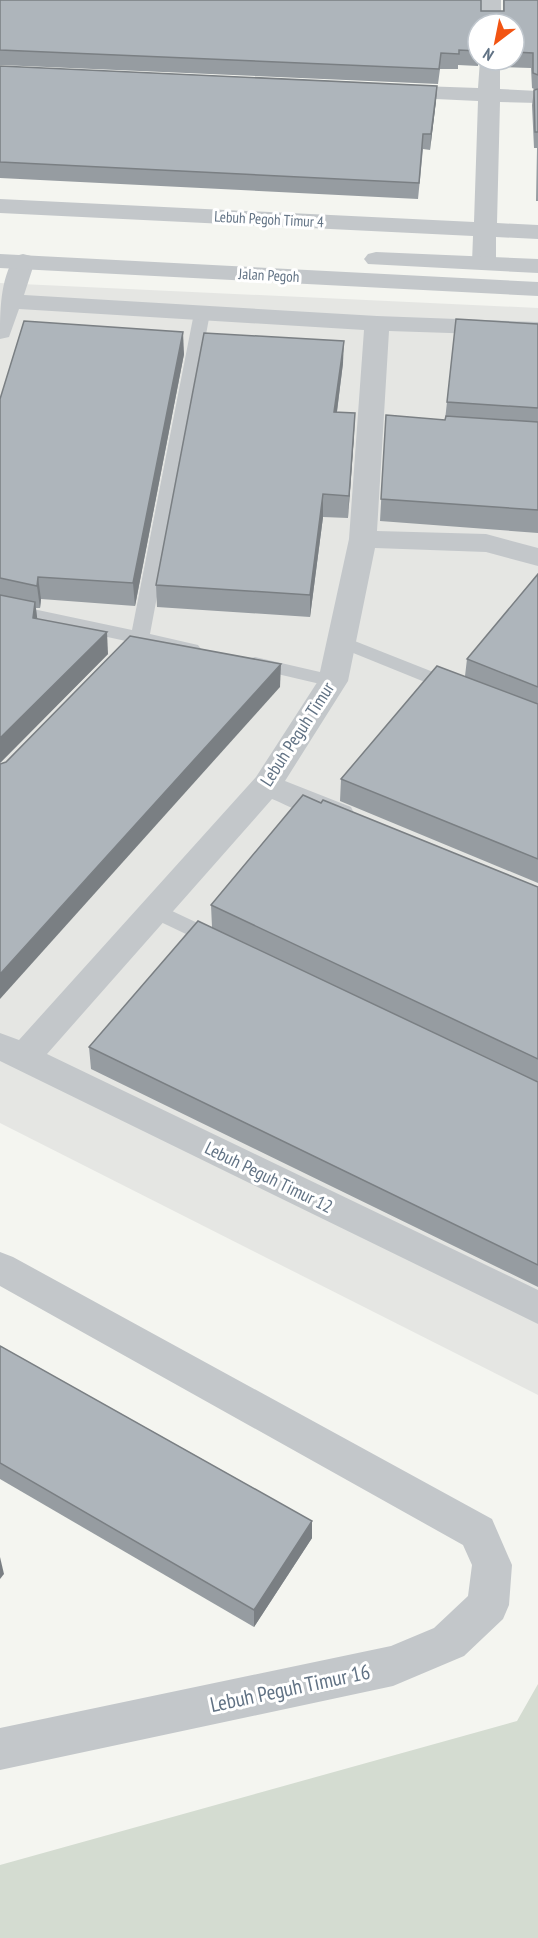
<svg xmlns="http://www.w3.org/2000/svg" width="538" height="1938" font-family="'PT Sans Narrow',sans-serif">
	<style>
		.built { fill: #e5e6e3 }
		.green { fill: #d4dcd1 }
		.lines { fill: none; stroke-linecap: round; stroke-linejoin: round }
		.service { fill: #c3c7ca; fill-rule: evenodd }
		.minor { fill: #c3c7ca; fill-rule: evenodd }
		.tertiary { fill: #c3c7ca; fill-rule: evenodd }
		.wall { fill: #969ca1 }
		.shaded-wall { fill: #7a7f83 }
		.building { fill: #aeb5bb; stroke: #7a7f83; stroke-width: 1.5 }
		.labels { text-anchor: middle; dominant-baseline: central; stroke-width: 6; stroke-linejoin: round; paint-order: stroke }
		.far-street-label { font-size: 15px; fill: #617284; stroke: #fff }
		.street-label { font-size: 18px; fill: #617284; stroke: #fff }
		.near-street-label { font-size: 21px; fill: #617284; stroke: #fff }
	</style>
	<rect width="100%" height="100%" fill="#f4f5f0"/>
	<path class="built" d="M0,283L538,308V1395L0,1123Z"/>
	<path class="green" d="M538,1684V1938H0V1865L517,1721Z"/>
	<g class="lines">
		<g class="service">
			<path d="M202,308L210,313L150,634L198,645L201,649L198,653L192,655L143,645C134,654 127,666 113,662L110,658L126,641L0,614V602L132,630L194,313Z"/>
			<path d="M342,636L461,683L463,687L461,691L454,693L447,691L336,646L333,642L336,638Z"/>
			<path d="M255,657L333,675L340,677L342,681L340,685L333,687L248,667L246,663L248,659Z"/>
			<path d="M153,902L223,935L226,940L223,945L216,948L209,945L146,915L143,910L146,905Z"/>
		</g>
		<g class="minor">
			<rect x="481" y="0" width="20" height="24"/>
			<path d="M480,60H500V89L538,91V103L500,102L497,223L538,225V239L496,237V263L492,268L484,270L476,268L472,263L473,236L0,213V199L474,222L478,101L393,97L385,96L382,91L385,86L393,85L478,88Z"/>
			<path d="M23,254L31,256L35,261L24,295L377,316L538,322V336L389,331L377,531L486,534L538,548V566L486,552L375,548L348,681L285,781L351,807L355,815L351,823C329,829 294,808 272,799L47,1054L538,1290V1324L0,1061V1033L19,1040L256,777L318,681L349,539L364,330L19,309L9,337L0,339C0,311 0,280 15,256Z"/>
			<path d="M0,1252L13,1257L492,1519L512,1565L509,1605L503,1619L464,1656L393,1686L0,1770V1728L391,1646L434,1628L468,1596L472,1565L463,1545L0,1286Z"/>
		</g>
		<g class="tertiary">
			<path d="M376,252L538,259V273L368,264L364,259L368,254Z"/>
			<path d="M0,254L538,282V296L0,268Z"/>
		</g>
	</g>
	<g class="wall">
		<path d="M0,0L481,11H503V0H538V201H536L537,148H534L532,105L534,90H536L532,88L531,68L502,67L501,60H514V24H478V66L458,65V69H440L438,84L0,65Z"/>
		<path d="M0,66L437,86L436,101L430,150L423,149L418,199L0,178Z"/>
		<path d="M538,324V533L380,521L386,415L445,420L447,402Z"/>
		<path d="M184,354L135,606L41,599L40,608H36L37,619L108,654L0,763V399Z"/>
		<path d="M343,363L337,412L354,435L348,518L323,517L310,617L157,607L156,585Z"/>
		<path d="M538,574V883L340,801L341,779L465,676L467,659Z"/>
		<path d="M321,803L538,887V1287L91,1069L89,1047L212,927L211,905Z"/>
		<path d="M0,1346L312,1538L254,1627L0,1479Z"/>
	</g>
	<g class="shaded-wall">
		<path d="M437,86L436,101L430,150L431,134Z"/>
		<path d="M183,332L184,354L135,606L133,583Z"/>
		<path d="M344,341L343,363L334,434V412Z"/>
		<path d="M355,413L354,435L348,518L349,496Z"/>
		<path d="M323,494V517L310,617V595Z"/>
		<path d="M38,577L41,599L40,608L37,586Z"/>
		<path d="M35,602L38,624L33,618Z"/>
		<path d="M107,632L108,654L0,763V738Z"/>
		<path d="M281,664L280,687L0,999V974Z"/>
		<path d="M312,1521V1538L254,1627V1610Z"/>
		<path d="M0,1557L4,1574L0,1579Z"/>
	</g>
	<g class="building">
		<path d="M0,0H481V11H504V0H538V75L533,73V53L514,52V24H478V51L459,50V54L441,53L439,69L0,50Z"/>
		<path d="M0,66L437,86L431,134H423L419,183L0,162Z"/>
		<path d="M538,89V132H535L534,90Z"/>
		<path d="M456,319L538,324V408L447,402Z"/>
		<path d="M24,321L183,332L133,583L38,577L37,586L0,578V399Z"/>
		<path d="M204,333L344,341L334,412L355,413L349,496L323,494L310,595L156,585Z"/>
		<path d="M386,415L445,420L446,416L538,422V510L381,499Z"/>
		<path d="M538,574V687L467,659Z"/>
		<path d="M0,595L35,602L33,618L107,632L0,738Z"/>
		<path d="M130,636L281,664L0,974V764L6,762Z"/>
		<path d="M437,666L538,704V859L341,779Z"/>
		<path d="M303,795L321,803L323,800L538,887V1059L211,905Z"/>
		<path d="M198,921L538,1082V1265L89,1047Z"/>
		<path d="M0,1346L312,1521L254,1610L0,1463Z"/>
	</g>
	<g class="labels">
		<g class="far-street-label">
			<text transform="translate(269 219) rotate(3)">Lebuh Pegoh Timur 4</text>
			<text transform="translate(269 275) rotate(3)">Jalan Pegoh</text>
		</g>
		<g class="street-label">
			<text transform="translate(297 734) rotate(-57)">Lebuh Peguh Timur</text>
			<text transform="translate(269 1177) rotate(26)">Lebuh Peguh Timur 12</text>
		</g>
		<g class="near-street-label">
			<text transform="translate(290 1688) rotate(-12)">Lebuh Peguh Timur 16</text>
		</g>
	</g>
	<g transform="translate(496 42) rotate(212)"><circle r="28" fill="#ffffff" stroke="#c0c7ce" stroke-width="1.5"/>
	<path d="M0-4.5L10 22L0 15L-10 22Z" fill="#f25413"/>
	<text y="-9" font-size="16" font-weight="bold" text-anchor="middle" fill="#617284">N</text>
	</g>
</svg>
